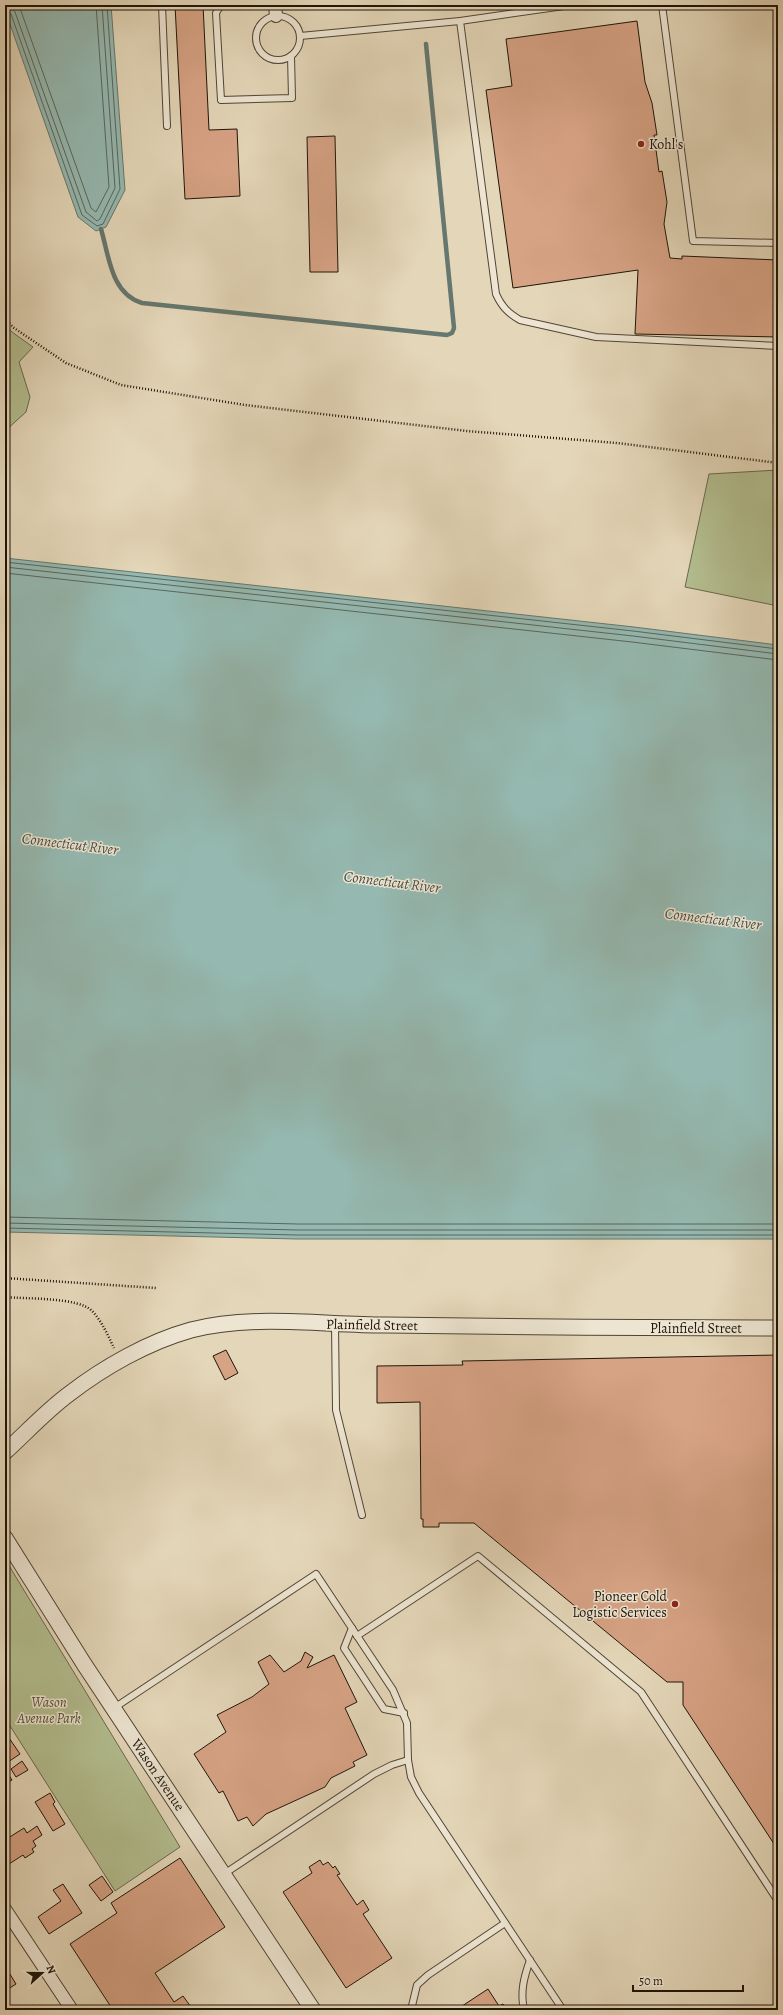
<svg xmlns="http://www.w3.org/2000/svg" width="783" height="2015" font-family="Alegreya,serif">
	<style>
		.green { fill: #b3be90; stroke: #68694c }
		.water { fill: #95b9b1; stroke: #65776e }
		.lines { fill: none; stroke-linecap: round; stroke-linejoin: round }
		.shore { stroke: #5a665d; stroke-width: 1 }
		.stream { stroke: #65776e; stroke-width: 4.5 }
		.building { fill: #d7a385; stroke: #1e1409 }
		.service-casing { stroke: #504535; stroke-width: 8 }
		.minor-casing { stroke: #504535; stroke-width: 14 }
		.tertiary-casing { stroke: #504535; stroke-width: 17 }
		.path { stroke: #1e1409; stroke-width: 2.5; stroke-dasharray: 1 2; stroke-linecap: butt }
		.service { stroke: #ede5d2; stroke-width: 6 }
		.minor { stroke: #ede5d2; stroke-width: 12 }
		.tertiary { stroke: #ede5d2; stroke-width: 15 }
		.poi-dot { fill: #8f2418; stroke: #ede5d2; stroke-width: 1.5 }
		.labels { text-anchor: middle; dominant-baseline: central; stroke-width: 3; stroke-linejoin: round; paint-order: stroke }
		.poi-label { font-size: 14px; fill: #1e1409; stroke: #ede5d2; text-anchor: start }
		.street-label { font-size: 14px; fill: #1e1409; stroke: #ede5d2 }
		.park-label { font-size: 14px; font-style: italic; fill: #525038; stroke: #ede5d2 }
		.water-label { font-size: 15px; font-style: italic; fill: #484e44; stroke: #ede5d2 }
	</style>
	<rect width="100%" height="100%" fill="#e4d7b9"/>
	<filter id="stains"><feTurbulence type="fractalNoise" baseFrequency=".005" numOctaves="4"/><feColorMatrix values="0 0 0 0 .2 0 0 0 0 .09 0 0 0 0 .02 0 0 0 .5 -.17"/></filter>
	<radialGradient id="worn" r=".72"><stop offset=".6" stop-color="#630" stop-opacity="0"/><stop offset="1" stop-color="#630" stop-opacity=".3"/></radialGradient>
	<g class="green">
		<path d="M5,324L12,332L33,347L19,362L30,397L26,412L5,431Z"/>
		<path d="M778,470V606L685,587L709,474Z"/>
		<path d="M5,1559L180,1847L115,1891L5,1718Z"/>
	</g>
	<g class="water">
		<path d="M5,5H111L125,190L106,227L96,231L78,217L5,10Z"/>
		<path d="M5,558L634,627L778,645V1239H297L5,1232Z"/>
	</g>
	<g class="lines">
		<g class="shore">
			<path d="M17,5L21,11L91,208L96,212L109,187L96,5"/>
			<path d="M5,6L11,7L15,12L86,212L97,221L100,219L115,188L102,5"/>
			<path d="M5,11L11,14L82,215L97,226L103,224L120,189L107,5"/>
			<path d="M5,562L633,631L778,649"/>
			<path d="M5,567L633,636L778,654"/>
			<path d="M5,573L632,642L778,660"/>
			<path d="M5,1217L298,1224H778"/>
			<path d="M5,1223L298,1230H778"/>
			<path d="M5,1228L297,1235H778"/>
		</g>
		<path class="stream" d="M101,229C109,256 111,294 142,303L447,335L452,333L454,328L426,44"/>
	</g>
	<g class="building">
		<path d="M175,5H203L209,130L237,129L240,196L185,199Z"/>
		<path d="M637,21L645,82L652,103L657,135H654L659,172L662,171L667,202L664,224L670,258L682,259V256L778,260V337L635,334L638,270L513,288L486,90L512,86L506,39Z"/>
		<path d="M335,136L338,272H310L307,137Z"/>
		<path d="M226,1350L238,1373L225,1380L213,1356Z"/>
		<path d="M778,1355V1850L683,1705V1682H667L474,1523H439V1527H423V1519H421L420,1402L377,1403V1366L463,1365L462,1361Z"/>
		<path d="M305,1652L313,1657L307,1668L334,1655L357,1702L345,1708L367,1755L353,1762L355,1766L331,1778L325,1787L266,1814L253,1826L247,1817L238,1821L223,1791L219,1793L194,1754L226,1732L217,1715L252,1697L269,1684L258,1662L270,1655L284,1672L301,1661Z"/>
		<path d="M7,1735L20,1754L5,1764V1736Z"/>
		<path d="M22,1761L28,1770L16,1777L11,1769Z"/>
		<path d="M8,1774L12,1780L5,1784V1776Z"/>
		<path d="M50,1793L55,1802L53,1804L65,1824L53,1831L35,1802Z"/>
		<path d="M37,1826L42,1835L33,1841L36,1846L32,1849L34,1852L25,1858L23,1855L9,1864L5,1857V1840L24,1828L27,1833Z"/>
		<path d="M180,1858L225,1927L155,1973L174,2002L183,1996L191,2007L187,2010H113L70,1944L117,1913L111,1903Z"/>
		<path d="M320,1860L323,1865L328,1862L333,1868L335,1866L340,1874L337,1875L357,1905L363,1900L369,1910L363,1914L392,1958L346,1988L283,1892L312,1873L309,1867Z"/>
		<path d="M102,1876L113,1892L101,1901L89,1885Z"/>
		<path d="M63,1884L82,1913L49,1934L38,1917L61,1901L53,1890Z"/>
		<path d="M5,1966L16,1984L5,1991Z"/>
		<path d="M488,1989L499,2006L503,2004L508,2010H456Z"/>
		<path d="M33,2005L36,2010H25Z"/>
	</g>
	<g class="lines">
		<defs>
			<g id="service">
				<path d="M162,5L167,126"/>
				<path d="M221,5L216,13L221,100L292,98L291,56"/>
				<path d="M662,5L693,241L778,243"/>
				<circle cx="278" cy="38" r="22"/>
				<path d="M460,21L496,294C502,307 508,313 520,320L596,337L778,346"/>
				<path d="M300,36L460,21L571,5"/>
				<path d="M335,1324L336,1410L362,1515"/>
				<path d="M352,1628L344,1648L384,1709L404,1713"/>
				<path d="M357,1636L478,1556L641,1692L778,1901"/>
				<path d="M114,1708L316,1574L393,1690L407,1723L408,1760L411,1777L419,1793L563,2010"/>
				<path d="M224,1874L374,1774L392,1765L408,1760"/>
				<path d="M411,2010L417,1985L428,1975L505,1923"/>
				<path d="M524,2010C520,1992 524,1977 530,1960"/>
				<path d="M775,2010L778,2008"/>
			</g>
			<g id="minor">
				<path d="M275,5L276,16"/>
				<path d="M5,1909L72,2010"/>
			</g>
			<g id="tertiary">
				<path d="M5,1452C26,1433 46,1411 69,1394C104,1367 148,1342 191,1330C254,1314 322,1325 386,1325C517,1327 647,1328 778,1328"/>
				<path d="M5,1538L84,1664L313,2010"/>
			</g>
		</defs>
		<use href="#service" class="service-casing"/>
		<use href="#minor" class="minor-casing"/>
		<use href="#tertiary" class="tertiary-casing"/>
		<g class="path">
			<path d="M5,319L14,328L66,363L121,385L245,405L467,431L617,443L778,463"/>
			<path d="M5,1278L156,1288"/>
			<path d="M5,1297C25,1299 79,1297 92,1311C102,1321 108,1336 114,1348"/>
		</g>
		<use href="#service" class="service"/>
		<use href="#minor" class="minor"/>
		<use href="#tertiary" class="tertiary"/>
	</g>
	<g class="poi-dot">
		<circle cx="641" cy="144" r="4"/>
		<circle cx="675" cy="1604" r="4"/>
	</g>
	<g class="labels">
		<g class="poi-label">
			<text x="649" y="144">Kohl's</text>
			<text x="667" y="1596" text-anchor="end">Pioneer Cold<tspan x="667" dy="16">Logistic Services</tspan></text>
		</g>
		<g class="street-label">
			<text transform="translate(372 1325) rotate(1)">Plainfield Street</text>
			<text x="696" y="1328">Plainfield Street</text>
			<text transform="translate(158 1775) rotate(56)">Wason Avenue</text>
		</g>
		<g class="park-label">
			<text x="49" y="1702">Wason<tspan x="49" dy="16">Avenue Park</tspan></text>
		</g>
		<g class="water-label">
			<text transform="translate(70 844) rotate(7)">Connecticut River</text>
			<text transform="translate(392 882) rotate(7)">Connecticut River</text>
			<text transform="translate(713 919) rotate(7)">Connecticut River</text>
		</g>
	</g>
	<rect width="783" height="2015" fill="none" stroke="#e4d7b9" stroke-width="20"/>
	<rect x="6" y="6" width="771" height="2003" fill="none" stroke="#1e1409" stroke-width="2"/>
	<rect x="10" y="10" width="763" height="1995" fill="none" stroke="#1e1409"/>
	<g transform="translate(42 1973) rotate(69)" stroke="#ede5d2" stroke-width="3" paint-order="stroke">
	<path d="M0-3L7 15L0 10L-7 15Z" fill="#1e1409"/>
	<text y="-6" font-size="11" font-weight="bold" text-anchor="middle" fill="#1e1409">N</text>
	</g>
	<path d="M633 1985v6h110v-6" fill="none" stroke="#1e1409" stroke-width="2"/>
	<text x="639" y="1985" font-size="12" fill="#1e1409" stroke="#ede5d2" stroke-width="3" paint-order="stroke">50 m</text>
	<rect width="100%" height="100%" filter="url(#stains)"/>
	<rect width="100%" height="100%" fill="url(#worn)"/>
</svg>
